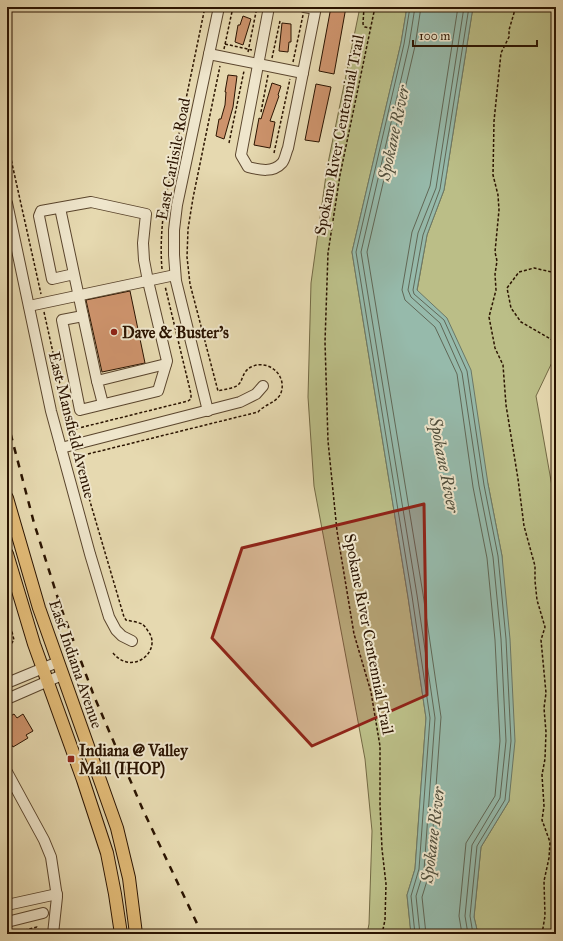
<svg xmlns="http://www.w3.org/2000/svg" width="563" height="941" font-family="'IM FELL Great Primer',serif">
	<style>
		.green { fill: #bbbe87; stroke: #736944 }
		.water { fill: #96baab; stroke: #6b7867 }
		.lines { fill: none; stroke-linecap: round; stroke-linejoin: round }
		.shore { stroke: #606756; stroke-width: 1 }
		.building { fill: #cd936c; stroke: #2b1401 }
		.minor-casing { stroke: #5a452d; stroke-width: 12 }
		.major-casing { stroke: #2b1401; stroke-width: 14 }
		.path { stroke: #2b1401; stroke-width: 1.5; stroke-dasharray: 3 2; stroke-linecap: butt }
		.minor { stroke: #efe6cc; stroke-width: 10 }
		.major { stroke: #e3bc78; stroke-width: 12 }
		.rail { stroke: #2b1401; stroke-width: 2.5; stroke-dasharray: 7 7; stroke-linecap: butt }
		.marked { fill: #8f2418; fill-opacity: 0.2; stroke: #8f2418; stroke-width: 3; stroke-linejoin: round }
		.poi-dot { fill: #8f2418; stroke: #efe6cc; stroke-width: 1.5 }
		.labels { text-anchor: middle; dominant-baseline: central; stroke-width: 4; stroke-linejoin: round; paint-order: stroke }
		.street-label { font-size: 16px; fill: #2b1401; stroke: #efe6cc }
		.poi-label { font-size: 16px; font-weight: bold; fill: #2b1401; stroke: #efe6cc; text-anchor: start }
		.water-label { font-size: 17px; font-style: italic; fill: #504e3c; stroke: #efe6cc }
	</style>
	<rect width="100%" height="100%" fill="#e6d9b0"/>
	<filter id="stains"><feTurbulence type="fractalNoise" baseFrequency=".005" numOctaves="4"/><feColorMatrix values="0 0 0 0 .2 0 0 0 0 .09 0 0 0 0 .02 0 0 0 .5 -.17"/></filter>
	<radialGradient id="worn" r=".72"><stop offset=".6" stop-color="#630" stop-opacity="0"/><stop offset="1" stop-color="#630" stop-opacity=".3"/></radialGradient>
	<g class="green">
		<path d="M360,7H407L401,43L352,252L408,597L426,718L415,869L407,895L411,934H367L369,924L372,831L365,759L314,486L308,397L311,283L327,168Z"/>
		<path d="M473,7H556V354L536,396L553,492L556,493V934H478L474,917L481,847L509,801L502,556L488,484L417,291L427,235L444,190Z"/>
	</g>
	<path class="water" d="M407,7H473L444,190L427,235L417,290L447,318L471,370L488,484L502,556L510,639L515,741L509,801L481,847L474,917L478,934H411L407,895L415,869L426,718L408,597L352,252L401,43Z"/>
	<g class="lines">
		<g class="shore">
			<path d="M410,7L404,44L356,252L412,596L430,718L419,869L411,896L415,934"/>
			<path d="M415,7L409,45L361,252L417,595L435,718L424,870L416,896L420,934"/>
			<path d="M421,7L415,46L367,252L423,594L441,717L430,871L422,897L426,934"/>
			<path d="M458,7L430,186L412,232L402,290L405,300L435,327L457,374L473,487L487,558L495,640L500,741L495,796L466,843L459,916L462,934"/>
			<path d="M464,7L436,188L418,233L408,290L411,297L440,323L462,373L479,486L493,557L501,639L506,741L500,798L472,845L465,916L468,934"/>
			<path d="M469,7L440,189L423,235L413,290L414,294L444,320L467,371L484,485L498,556L506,639L511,741L505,800L477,846L470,916L473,934"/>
		</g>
	</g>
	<g class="building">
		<path d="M331,7H346L334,74L319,71Z"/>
		<path d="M243,16L251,19L243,45L235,42L238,25H240Z"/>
		<path d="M282,23L291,24V42H289L288,52L279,51Z"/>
		<path d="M228,75L237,76L233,107L224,139L216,136L219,119H221L225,105L226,92H225Z"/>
		<path d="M272,83L281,86L278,95L279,96L270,121L275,122L270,148L254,145L259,118L261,119Z"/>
		<path d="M316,84L331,87L319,142L305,140Z"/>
		<path d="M130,291L145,363L102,372L86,300Z"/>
		<path d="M14,714L17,718L23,714L33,731L26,735L28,738L13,747L7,738V718Z"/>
	</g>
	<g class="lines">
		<defs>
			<g id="minor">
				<path d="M269,7L241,155L248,167C260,170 273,173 282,163C285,160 286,152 288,148L316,7"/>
				<path d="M304,7L316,9"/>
				<path d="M209,54L303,73"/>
				<path d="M7,203L51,411L90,554L109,617L116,630L122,636L132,641"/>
				<path d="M60,208L83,316L62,320L80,410L158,391L167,361L148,281L144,260L143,243L146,214L91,202L41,211L39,216L52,279L74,274"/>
				<path d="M29,306L175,275"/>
				<path d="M83,316L97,381"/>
				<path d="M103,404L97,381L166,364"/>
				<path d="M208,411L176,281L174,255V230L177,205L219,7"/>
				<path d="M61,448L240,402L256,394L263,386"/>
				<path d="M7,683L58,662"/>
				<path d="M7,699L62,675"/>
				<path d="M7,772L44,840L51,857L57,897L53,934"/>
				<path d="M7,905L57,894"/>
				<path d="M7,922L43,913"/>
			</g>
			<g id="major">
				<path d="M7,498L39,608L117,828L129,878L136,934"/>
				<path d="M7,554L34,644L83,780L107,853L115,894L121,934"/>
			</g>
		</defs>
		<use href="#minor" class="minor-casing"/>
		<use href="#major" class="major-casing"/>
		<g class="path">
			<path d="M364,7L363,24L365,27L371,28"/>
			<path d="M375,7L340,175L328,253L325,342L328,441L337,531L354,634L371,692L380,746V805L382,849L386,884L385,920L382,934"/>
			<path d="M514,7V13L509,30V37L501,53L494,121L493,175L498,195L499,210L495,252L497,261L495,274L496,290L489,317L495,348L503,365L506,405L518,479L524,526L535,566V581L537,600L545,627L541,640L546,693L544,708L546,732L545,759L542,775L544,806L542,820L550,842L549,858L544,881L545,916L542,934"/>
			<path d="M225,44L252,50"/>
			<path d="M224,49L233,7"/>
			<path d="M248,52L257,7"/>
			<path d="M272,58L280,21"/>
			<path d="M293,62L303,15"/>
			<path d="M261,112L268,75"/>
			<path d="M7,141L41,294"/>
			<path d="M229,143L244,71"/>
			<path d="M274,153L290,79"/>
			<path d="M162,269C160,246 162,223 165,201L205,7"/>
			<path d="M556,273L534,268L519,272L507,288L511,308L521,322L556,342"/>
			<path d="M44,312L69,425L72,429H75L188,401L191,399V394L165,286"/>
			<path d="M7,634L12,632L14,640L11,644V656"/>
			<path d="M113,653C133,677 163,650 148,631C146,628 144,625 142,624C137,622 131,621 126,620L124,617L79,464V458L84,455L258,412C264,405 275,403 280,395C289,377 269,358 251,367C242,372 243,380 239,384C234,389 224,389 218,391L190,284L187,257L188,229L193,198L220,66"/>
			<path d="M12,930L13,933L37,927L38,930"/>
		</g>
		<use href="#minor" class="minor"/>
		<use href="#major" class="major"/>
		<path class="rail" d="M7,420L34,523L60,605L94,696L143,810L202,934"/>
	</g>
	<path class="marked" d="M424,504L427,695L312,746L212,638L242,548Z"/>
	<g class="poi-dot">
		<circle cx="114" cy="332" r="4"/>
		<rect x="67" y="755" width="8" height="8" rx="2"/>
	</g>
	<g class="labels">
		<g class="street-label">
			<text transform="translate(339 135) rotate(-79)">Spokane River Centennial Trail</text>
			<text transform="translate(173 159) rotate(-79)">East Carlisile Road</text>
			<text transform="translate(72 425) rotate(76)">East Mansfield Avenue</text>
			<text transform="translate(369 634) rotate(79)">Spokane River Centennial Trail</text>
			<text transform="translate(76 664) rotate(71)">East Indiana Avenue</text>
		</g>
		<g class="poi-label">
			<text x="122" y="332">Dave &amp; Buster's</text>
			<text x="79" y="750">Indiana @ Valley<tspan x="79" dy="18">Mall (IHOP)</tspan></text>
		</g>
		<g class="water-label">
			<text transform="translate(394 133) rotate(-78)">Spokane River</text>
			<text transform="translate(444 465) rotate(79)">Spokane River</text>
			<text transform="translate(433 835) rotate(-83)">Spokane River</text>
		</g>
	</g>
	<rect width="563" height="941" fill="none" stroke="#e6d9b0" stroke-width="24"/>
	<rect x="8" y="8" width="547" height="925" fill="none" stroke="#2b1401" stroke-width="2"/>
	<rect x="12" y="12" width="539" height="917" fill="none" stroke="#2b1401"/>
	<path d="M413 40v6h124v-6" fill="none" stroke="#2b1401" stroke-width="2"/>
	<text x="419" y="40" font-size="12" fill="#2b1401" stroke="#efe6cc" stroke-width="3" paint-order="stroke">100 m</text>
	<rect width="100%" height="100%" filter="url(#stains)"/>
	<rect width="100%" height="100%" fill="url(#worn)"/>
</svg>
